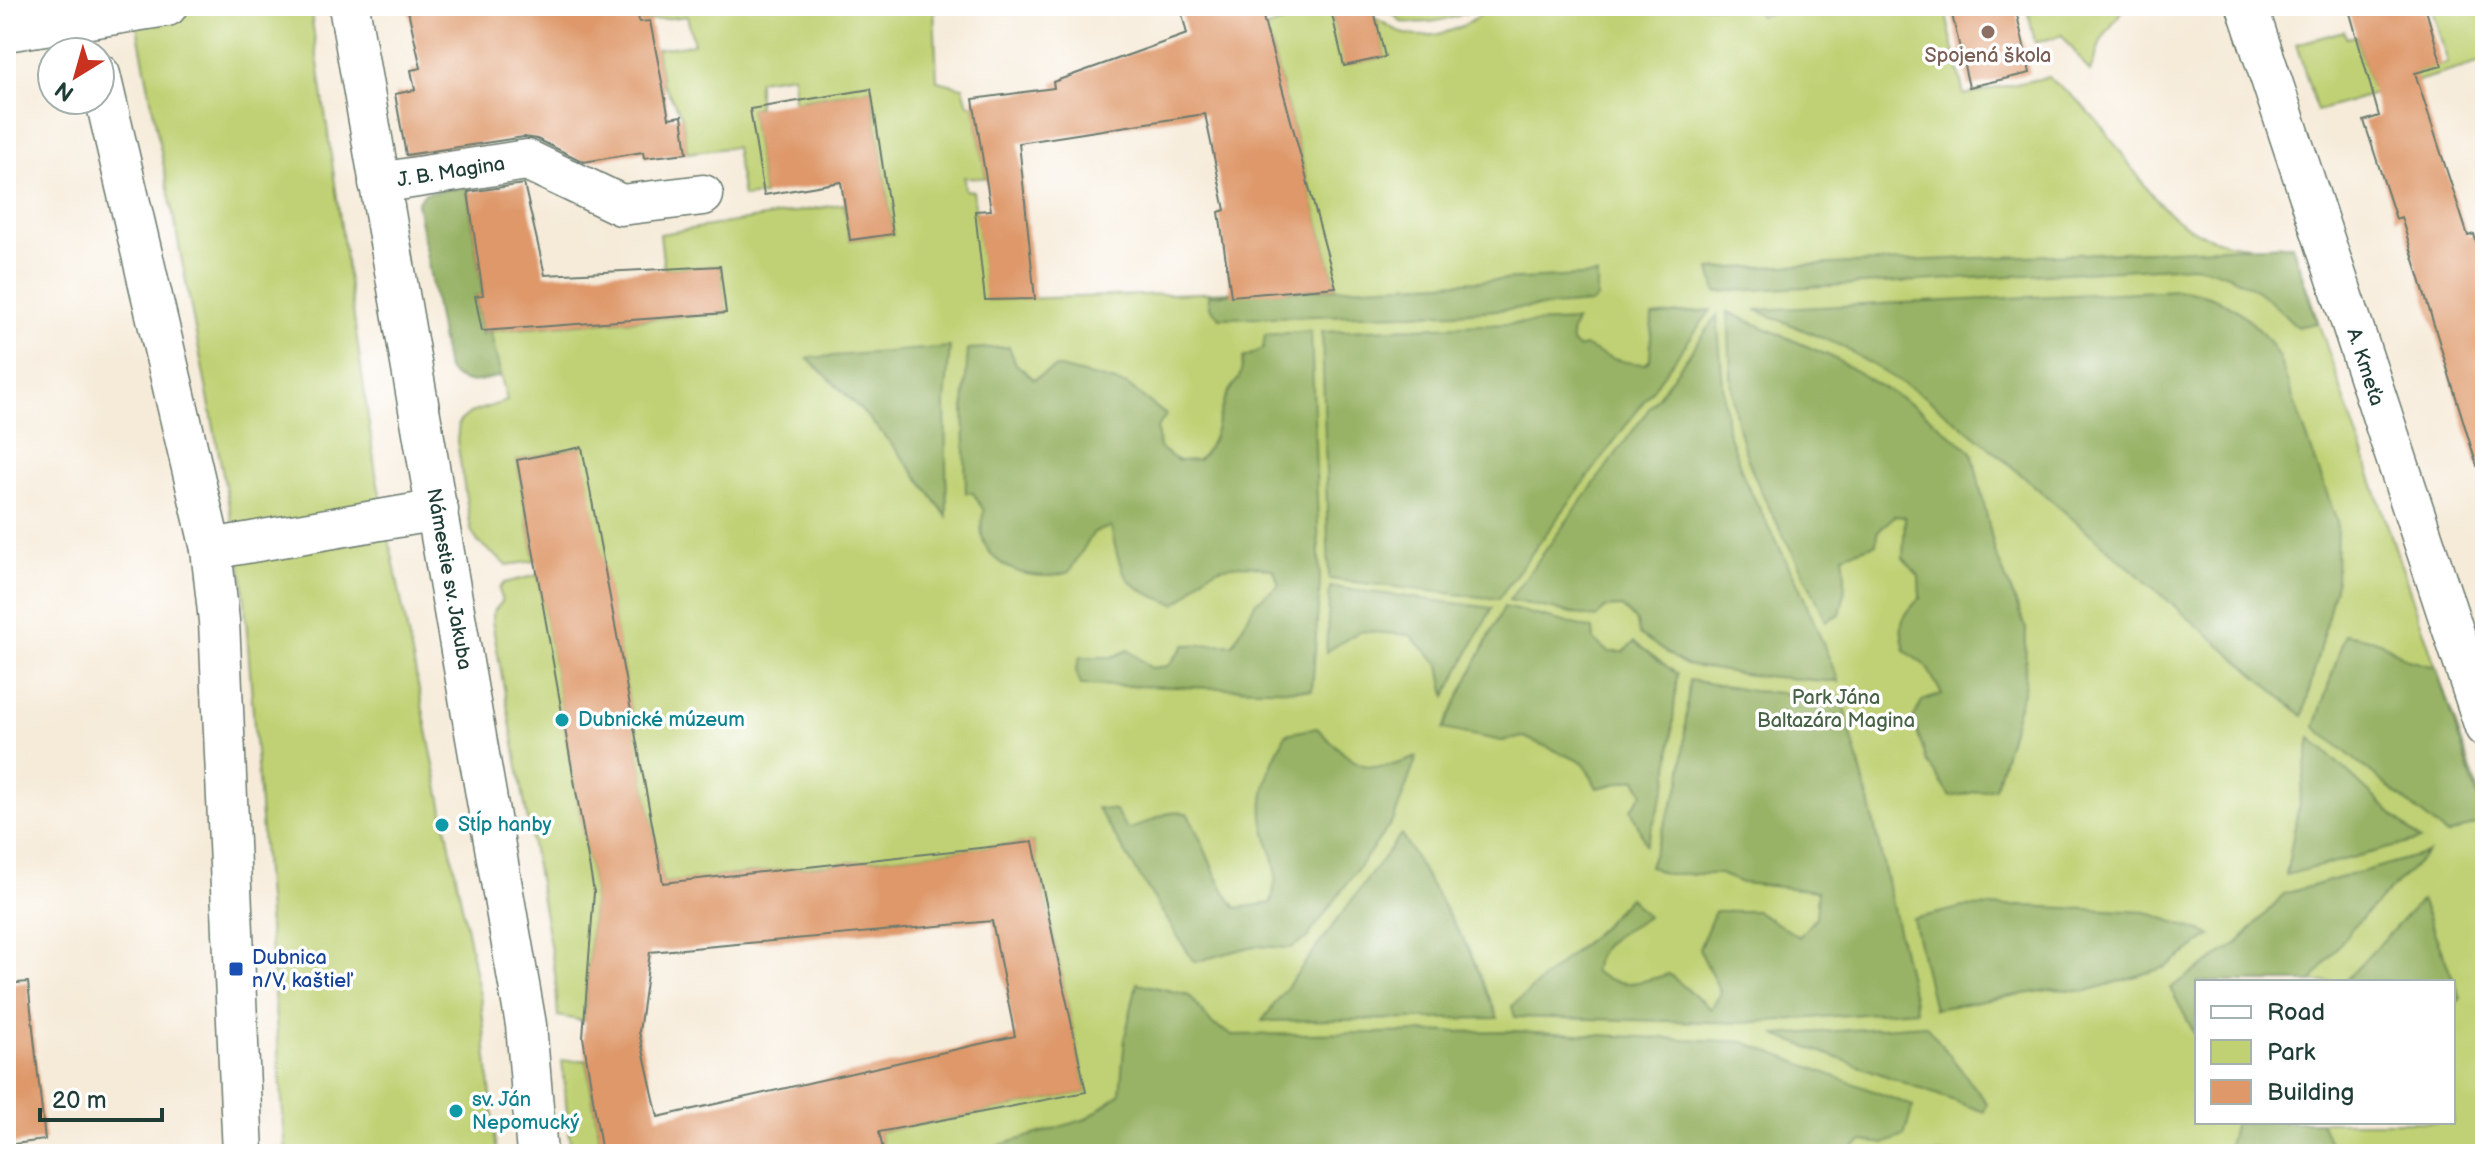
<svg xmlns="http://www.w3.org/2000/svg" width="2491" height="1160" font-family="'Balsamiq Sans',sans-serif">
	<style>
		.green { fill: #c0d174; stroke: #708754; stroke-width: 2; fill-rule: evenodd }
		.forest { fill: #98b366; stroke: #5c784d; stroke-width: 2 }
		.building { fill: #de9869; fill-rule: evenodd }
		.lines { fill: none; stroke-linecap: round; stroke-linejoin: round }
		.minor-casing { stroke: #6a7a6e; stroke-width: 43 }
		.minor { stroke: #fff; stroke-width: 40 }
		.education-dot { fill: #8d6e63; stroke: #fff; stroke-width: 3 }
		.culture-dot { fill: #0f9aa8; stroke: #fff; stroke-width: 3 }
		.transit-dot { fill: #1a4fb4; stroke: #fff; stroke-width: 3 }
		.labels { text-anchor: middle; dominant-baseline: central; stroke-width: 7; stroke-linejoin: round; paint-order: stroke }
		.education-label { font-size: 20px; fill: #785e54; stroke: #fff }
		.street-label { font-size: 20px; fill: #1f3d34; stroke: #fff }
		.park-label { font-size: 20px; fill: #476244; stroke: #fff }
		.culture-label { font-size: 20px; fill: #0d838f; stroke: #fff; text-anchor: start }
		.transit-label { font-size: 20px; fill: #164399; stroke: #fff; text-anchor: start }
	</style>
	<rect width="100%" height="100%" fill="#fff"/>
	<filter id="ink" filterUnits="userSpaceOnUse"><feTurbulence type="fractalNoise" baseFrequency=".0125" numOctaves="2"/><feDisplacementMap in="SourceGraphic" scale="16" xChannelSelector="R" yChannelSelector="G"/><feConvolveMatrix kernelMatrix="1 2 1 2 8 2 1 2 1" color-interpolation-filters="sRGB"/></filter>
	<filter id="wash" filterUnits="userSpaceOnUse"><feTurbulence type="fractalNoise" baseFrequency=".006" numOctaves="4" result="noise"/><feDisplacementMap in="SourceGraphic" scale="32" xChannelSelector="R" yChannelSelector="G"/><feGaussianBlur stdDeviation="1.8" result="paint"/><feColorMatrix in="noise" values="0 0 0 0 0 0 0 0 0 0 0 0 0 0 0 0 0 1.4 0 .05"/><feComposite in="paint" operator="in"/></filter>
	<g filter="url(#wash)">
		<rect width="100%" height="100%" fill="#f6ebd9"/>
		<g class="green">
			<path d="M133,6H310L376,474L481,1001L497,1154H286L243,579Z"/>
			<path d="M637,6H934L937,81L963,87L968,104L974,105L986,178L964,177L965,190L973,191L986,300L1230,292L1232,296L1336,287L1266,28L1330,8L1345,65L1385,57L1376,19C1385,23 1396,31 1405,34C1433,41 1472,27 1489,6H1756L1759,16L1799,6H1944L1964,95L2048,77C2062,88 2077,99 2090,113C2142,169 2157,238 2249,246C2263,248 2278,245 2292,245L2485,811V1154H884L879,1132L1086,1092L1033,842L663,883L581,447L517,460L535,561L507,565L478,542L471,530L457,441L459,422L470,413L507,401L490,331L726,313L720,266L664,269L660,234L844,204L850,240L893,234L871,89L794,101L793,75L758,80V107L750,109L764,195L743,197L735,147L687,153L682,116L662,82L656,49L694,44L687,16L639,22ZM2197,982H2453V1122H2197Z"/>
			<path d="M1386,6H1478C1455,21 1428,24 1401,22Z"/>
			<path d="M2027,6H2125L2101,41L2090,72L2062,35L2035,43Z"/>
			<path d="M2431,6H2485V61L2317,111L2296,44L2344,31L2346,38L2356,36L2371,86L2448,63Z"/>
			<path d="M538,575L594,892L584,1021L558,1016L555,973L492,621L494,611L502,602L499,589L504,583Z"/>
			<path d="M586,1060L602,1154H571L562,1061Z"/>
		</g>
		<g class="forest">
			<path d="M467,187L483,295L475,296L482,334L490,331L501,376C478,381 463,389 447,369L417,202L425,193Z"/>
			<path d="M2292,245L2317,323L2297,327C2268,296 2236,271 2193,266L1716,292L1710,269Z"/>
			<path d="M1597,275V298L1592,303L1456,313L1220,318L1210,307L1208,295Z"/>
			<path d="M2180,290C2222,293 2258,320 2278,356L2337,522L2336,583L2303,716L1983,442L1925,397L1841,346L1756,310Z"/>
			<path d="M1711,310L1498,599L1329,579L1322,332L1576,321L1571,334L1572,343L1578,348L1585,346C1606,358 1622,363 1645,364L1650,360L1652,316Z"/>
			<path d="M1728,312L1834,358L1923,412L1972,452L1995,552L2026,628L2025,685L1995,788L1951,797L1927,761L1913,719L1922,701L1942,694L1926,666L1905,651C1899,623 1899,619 1920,598L1919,576L1903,558L1905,517L1894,516L1877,533L1876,544L1843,555C1846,577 1846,593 1840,614L1826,621C1800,557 1755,497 1739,430C1729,393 1731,350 1728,312Z"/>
			<path d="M1717,316L1727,430L1745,480L1799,586L1839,682L1750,675L1685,665L1639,634L1637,622L1622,607L1605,608L1596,618L1509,600Z"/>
			<path d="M1311,331L1320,583L1312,690L1081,685L1076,671L1080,657H1112L1128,650L1151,668L1168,666L1185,645L1233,644L1256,602L1279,585L1274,570C1253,564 1220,561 1202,578C1190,589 1191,595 1175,604C1124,587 1121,577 1111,527L1094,532L1069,572C1028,586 968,562 984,511L973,493H966L964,406L968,349L1009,347L1016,364L1034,379L1056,367L1127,385L1166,415L1157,428L1159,447L1178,461L1198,460C1221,437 1214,423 1226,397C1235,377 1240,388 1243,358L1263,349L1265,335Z"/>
			<path d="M950,347L945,403L947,517C902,453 865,410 807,358Z"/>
			<path d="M1330,587L1492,608L1446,696L1440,665L1410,635L1360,631L1326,652Z"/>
			<path d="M1504,607L1593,629L1594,640L1608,652H1624L1634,642L1677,674L1668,780L1646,845L1631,809L1643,793L1636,779L1597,788L1584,763L1524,737L1502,741L1443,729Z"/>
			<path d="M2345,634L2380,641L2408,660L2436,667L2485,820L2447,835L2315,727Z"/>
			<path d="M1689,680L1752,691L1841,697L1869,801L1916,1010L1744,1023L1515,1017L1512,1006L1600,929L1629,897L1647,917C1620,936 1601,936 1593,971C1622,990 1638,983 1669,974L1711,1009L1721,993L1699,949L1715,911H1757L1799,937L1816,917L1818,891L1742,883L1720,874H1665L1649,866L1681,781Z"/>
			<path d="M1317,728C1355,765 1364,778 1417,757L1394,819L1307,938L1291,948L1254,946L1194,962L1097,808L1114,810L1127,829C1153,825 1159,809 1187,813C1207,847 1212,877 1236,908L1271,903C1282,859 1271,862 1264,824C1258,793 1272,760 1286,734Z"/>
			<path d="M2311,738L2420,840L2286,875Z"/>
			<path d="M1401,834L1468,948L1498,1018L1262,1021Z"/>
			<path d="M2427,853L2352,928L2311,982H2197V1038L2170,988L2238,943L2284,894Z"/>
			<path d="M2421,900L2461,998L2453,1006V982H2344Z"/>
			<path d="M2024,906L2146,912L2212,935L2166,967L2087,991L2054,989L1934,1009L1913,919L1964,907Z"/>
			<path d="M1137,983L1189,995L1212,1024L1232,1035L1513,1031L1744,1042L1913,1106L1904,1136L1884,1144L1863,1141L1842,1154H971L1086,1119L1120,1094L1125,1037Z"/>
			<path d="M1926,1025L1987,1103L1984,1112L1775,1035Z"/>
			<path d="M2234,1122H2321L2335,1154H2226Z"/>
		</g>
		<g id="blocks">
			<g class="building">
				<path d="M407,6H637L639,22L650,21L669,118L682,116L687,153L644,158L643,152L584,162L537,139L524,137L406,155L395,94L415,90L411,70L421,68Z"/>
				<path d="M1180,6H1260L1336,287L1231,296L1219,212L1225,210L1205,114L1019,143L1035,299L985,300L975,211L991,210L973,99L1054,88L1053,82L1187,34Z"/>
				<path d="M1330,6H1373L1385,57L1344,66Z"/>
				<path d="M1950,6H2015L2030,73L1969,87Z"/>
				<path d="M2348,6H2425L2442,66L2415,73L2468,236L2474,234L2485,271V464L2477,466L2401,217L2396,219L2364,121L2379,116Z"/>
				<path d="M871,89L893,234L850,240L841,182L764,195L750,109Z"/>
				<path d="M524,184L545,275L720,266L726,313L482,331L475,296L483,295L468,192Z"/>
				<path d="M582,447L663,883L1033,842L1086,1092L879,1132L884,1154H602L583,1037L594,892L517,460ZM992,921L1015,1036L658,1117L639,1032L650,952Z"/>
				<path d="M28,982L45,1140L6,1145V984Z"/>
			</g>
		</g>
	</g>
	<g filter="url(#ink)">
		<use href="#blocks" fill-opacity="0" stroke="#6a7a6e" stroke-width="2"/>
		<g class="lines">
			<defs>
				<g id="minor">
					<path d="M349,6L526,1025L537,1154"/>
					<path d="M2247,6L2485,727"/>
					<path d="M6,31L167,6"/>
					<path d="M100,75L211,549L219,621L243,1154"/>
					<path d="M379,183L527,160L621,205L703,195"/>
					<path d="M211,549L438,510"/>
				</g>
			</defs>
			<use href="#minor" class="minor-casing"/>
			<use href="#minor" class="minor"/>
		</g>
	</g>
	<circle class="education-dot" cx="1988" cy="32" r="8"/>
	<g class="culture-dot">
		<circle cx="562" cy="720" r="8"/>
		<circle cx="442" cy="825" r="8"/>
		<circle cx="456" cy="1111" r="8"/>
	</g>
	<rect class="transit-dot" x="228" y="961" width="16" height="16" rx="4"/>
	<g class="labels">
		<g class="education-label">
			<text x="1988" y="56">Spojená škola</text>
		</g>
		<g class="street-label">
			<text transform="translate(451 172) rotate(-9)">J. B. Magina</text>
			<text transform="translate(2365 367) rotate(72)">A. Kmeťa</text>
			<text transform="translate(449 579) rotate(80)">Námestie sv. Jakuba</text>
		</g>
		<g class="park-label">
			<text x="1836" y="698">Park Jána<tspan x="1836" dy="23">Baltazára Magina</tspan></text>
		</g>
		<g class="culture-label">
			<text x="578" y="720">Dubnické múzeum</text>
			<text x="458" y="825">Stĺp hanby</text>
			<text x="472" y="1100">sv. Ján<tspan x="472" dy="23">Nepomucký</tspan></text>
		</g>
		<g class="transit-label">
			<text x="252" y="958">Dubnica<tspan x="252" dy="23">n/V, kaštieľ</tspan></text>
		</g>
	</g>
	<rect width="2491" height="1160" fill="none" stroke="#fff" stroke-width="32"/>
	<rect x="2195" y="980" width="260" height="144" fill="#ffffff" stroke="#a5b1ae" stroke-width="2"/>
	<rect x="2211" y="1006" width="40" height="12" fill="#ffffff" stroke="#a5b1ae" stroke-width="2"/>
	<text x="2267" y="1020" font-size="24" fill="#1f3d34">Road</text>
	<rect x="2211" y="1040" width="40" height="24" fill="#c0d174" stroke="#a5b1ae" stroke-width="2"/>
	<text x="2267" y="1060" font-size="24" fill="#1f3d34">Park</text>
	<rect x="2211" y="1080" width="40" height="24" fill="#de9869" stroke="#a5b1ae" stroke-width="2"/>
	<text x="2267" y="1100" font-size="24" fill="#1f3d34">Building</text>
	<g transform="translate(76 76) rotate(217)"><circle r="38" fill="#ffffff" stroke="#a5b1ae" stroke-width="2"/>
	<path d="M0-6L14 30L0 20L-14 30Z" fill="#c8321e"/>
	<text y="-12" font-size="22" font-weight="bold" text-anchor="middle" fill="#1f3d34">N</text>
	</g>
	<path d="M40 1108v12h122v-12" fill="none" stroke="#1f3d34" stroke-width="4"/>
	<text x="52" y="1108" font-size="24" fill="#1f3d34" stroke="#ffffff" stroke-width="6" paint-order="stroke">20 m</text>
</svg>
